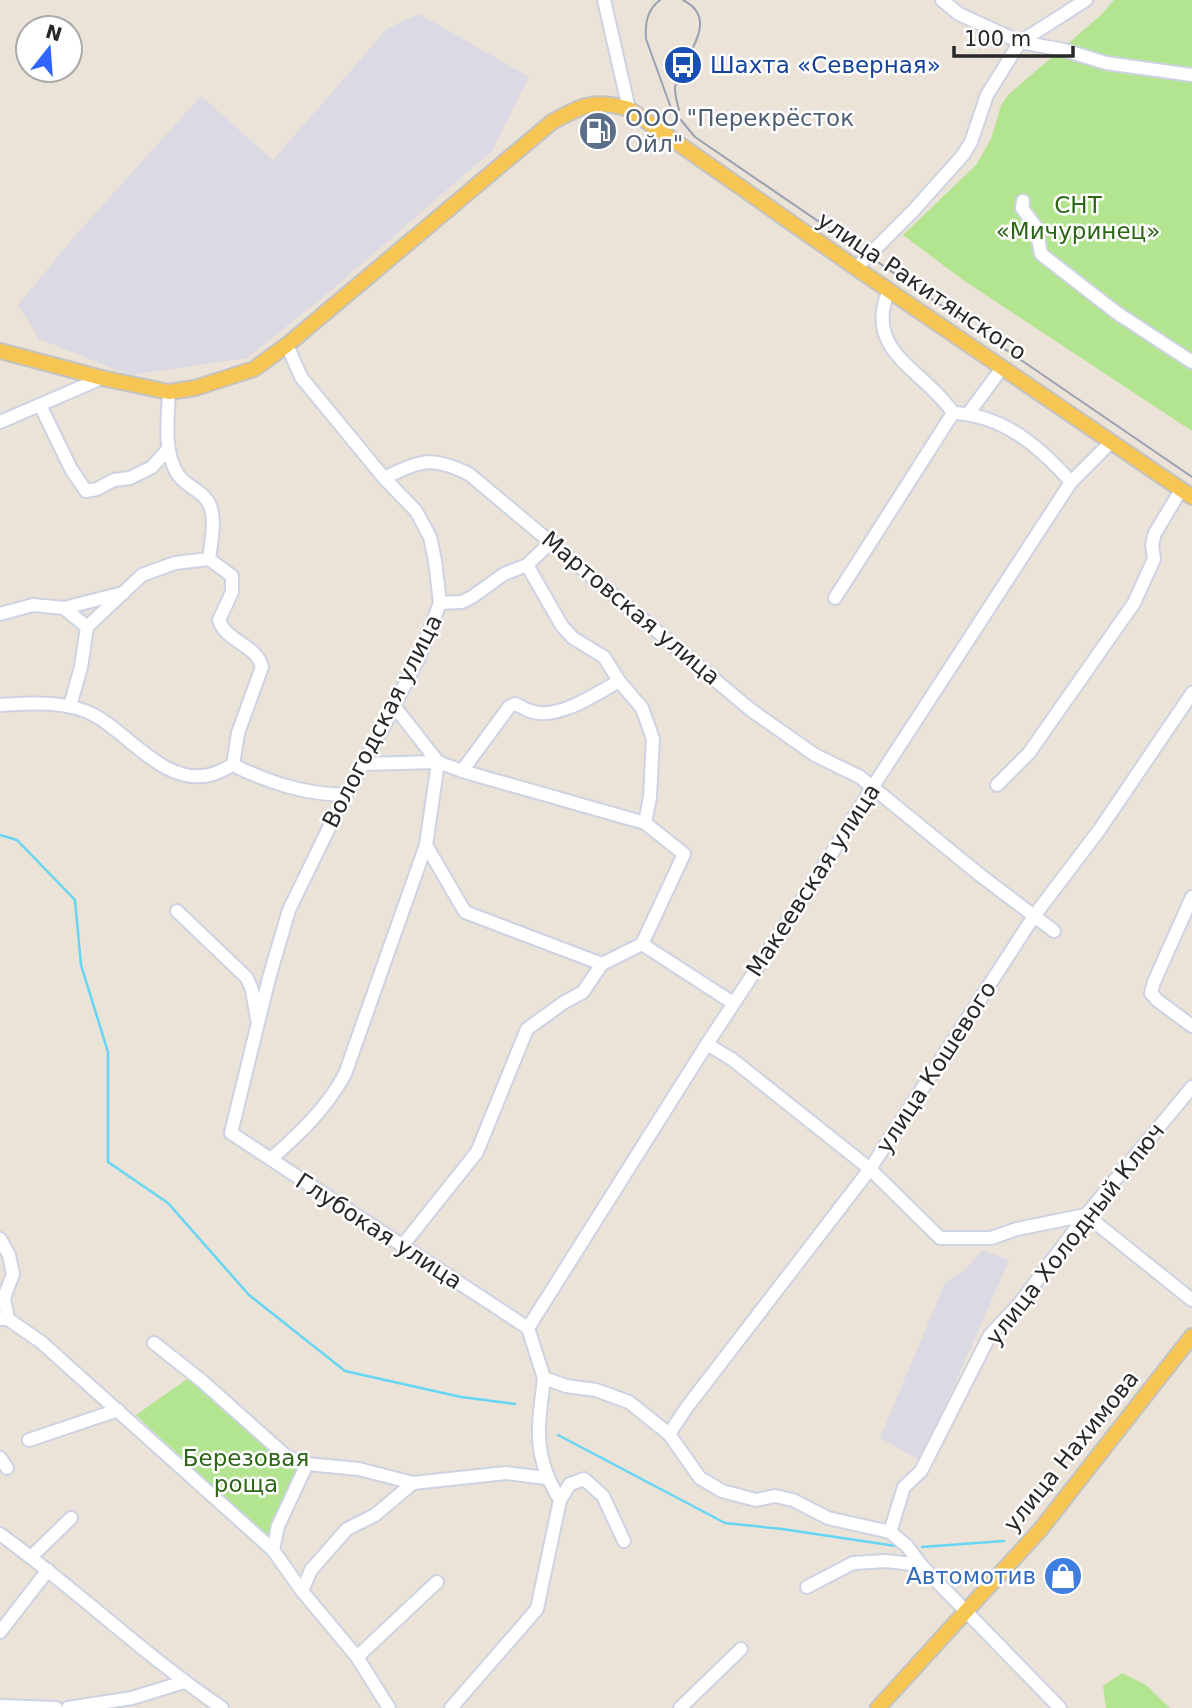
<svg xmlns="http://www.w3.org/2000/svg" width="1192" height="1708" font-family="'DejaVu Sans',sans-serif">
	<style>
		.industrial { fill: #dbd9e3 }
		.green { fill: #b3e591 }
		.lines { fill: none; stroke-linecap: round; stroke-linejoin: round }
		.stream { stroke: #65d6f3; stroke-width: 2.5 }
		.minor-casing { stroke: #cdd3e2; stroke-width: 16 }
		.major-casing { stroke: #c3c3c3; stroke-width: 18 }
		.minor { stroke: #fff; stroke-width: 12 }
		.major { stroke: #f6c552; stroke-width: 14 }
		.tram { stroke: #9ba0b3; stroke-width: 2 }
		.labels { text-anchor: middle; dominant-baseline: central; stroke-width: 5; stroke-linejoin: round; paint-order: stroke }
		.transit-label { font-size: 23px; fill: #164399; stroke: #fff; text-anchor: start }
		.service-label { font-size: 23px; fill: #4e5e75; stroke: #fff; text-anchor: start }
		.park-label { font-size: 23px; fill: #2c6616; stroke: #fff }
		.street-label { font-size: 23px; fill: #282828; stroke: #fff }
		.shop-label { font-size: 23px; fill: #366cbe; stroke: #fff; text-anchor: end }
	</style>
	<rect width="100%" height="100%" fill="#ebe2d8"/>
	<g class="industrial">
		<path d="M419,14L529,77L492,151L322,298L247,358L130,375L39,339L18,305L74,237L201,96L273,160L387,29Z"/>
		<path d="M982,1250L1009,1260L921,1461L880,1438L945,1283L968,1267Z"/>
	</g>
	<g class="green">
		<path d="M1114,0H1192V431L963,280L903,235L976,165L991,139L1001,105L1009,94L1100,16Z"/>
		<path d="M190,1377L302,1474L271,1542L136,1415Z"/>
		<path d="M1122,1673L1146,1685L1170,1708H1106L1103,1686Z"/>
	</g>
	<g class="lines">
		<g class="stream">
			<path d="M0,835L17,840L75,900L81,965L108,1052V1162L168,1203L249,1295L345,1371L461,1397L515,1404"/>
			<path d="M558,1435L725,1523L782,1529L896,1546"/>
			<path d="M922,1547L1004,1541"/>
		</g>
		<defs>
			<g id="minor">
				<path d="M604,0L629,109"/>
				<path d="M942,0L959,14L1020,42L1064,50L1106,63L1192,75"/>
				<path d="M1023,201L1022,208L1036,227L1041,254L1117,313L1192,362"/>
				<path d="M856,268L913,211L963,155L971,142L987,95L1020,42L1086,0"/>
				<path d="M287,345L301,377L384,478L416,511L430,537L435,561L440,603L420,655L376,741L342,801L289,910L269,978L231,1133L528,1328"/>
				<path d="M40,405L71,469L86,491L97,489L114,480L130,478L152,467L168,449"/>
				<path d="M953,413C1003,415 1039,446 1071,482"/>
				<path d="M968,414L1002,368"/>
				<path d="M0,422L102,378"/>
				<path d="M384,478C421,461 430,455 469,474L751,710L815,755L860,777L980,875L1054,931"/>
				<path d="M209,559L232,576V592L219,620C225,641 257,645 262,667L238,733L233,765"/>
				<path d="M527,565L562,626L573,638L604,657L619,681L642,708L653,739L650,797L645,823"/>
				<path d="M835,598L953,413C925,370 862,352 889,290"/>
				<path d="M440,603L462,602L472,597L504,574L527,565L552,541"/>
				<path d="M64,608L87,627L81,667L70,706"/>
				<path d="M0,614L33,605L64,608L123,593L142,575L175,563L209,559C211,542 218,513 206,499C198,489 184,485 177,473C163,450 168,418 169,392"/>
				<path d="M87,627L123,593"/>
				<path d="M0,705C31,703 67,700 96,716C131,736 167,788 213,774C220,772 226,768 233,765C270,783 304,794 346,795"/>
				<path d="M394,706L438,762L462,771L645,823L684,854L642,944L602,964L465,912L426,845"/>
				<path d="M462,771L509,707L515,704C521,706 524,709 530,711C557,721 596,694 619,681"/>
				<path d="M997,785L1029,753L1134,603L1154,559L1152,545L1155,533L1181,490"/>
				<path d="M1192,897L1154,982L1151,993L1157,1000L1192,1026"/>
				<path d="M177,911L247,978L252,990L257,1019"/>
				<path d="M642,944L733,1003"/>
				<path d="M707,1044L733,1060L870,1169L940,1238H991L1017,1229L1086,1215L1192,1300"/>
				<path d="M271,1159C300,1133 326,1109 345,1074L426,845L438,762L362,764"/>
				<path d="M0,1239L9,1255L13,1274L4,1298L8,1319"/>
				<path d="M402,1246L477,1152L527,1029L563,1003L583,992L602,964"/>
				<path d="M0,1319H8L41,1342L273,1550L302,1591L357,1657L389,1708"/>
				<path d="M528,1328L707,1044L822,869L872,788L1071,482L1111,442"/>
				<path d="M528,1328L544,1378L566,1386L596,1390L629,1402L669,1434L700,1478L722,1491L756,1500L775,1496L793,1500L828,1518L890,1532L907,1546L921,1565L1060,1708"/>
				<path d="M154,1343L202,1381L286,1456L307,1464L359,1469L413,1483L506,1473L546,1478"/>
				<path d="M669,1434L687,1407L870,1169L1034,916L1100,829L1192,693"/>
				<path d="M29,1440L118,1410"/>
				<path d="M0,1458L7,1468"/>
				<path d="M560,1500L570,1484L584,1479L603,1496L624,1541"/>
				<path d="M890,1532L904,1487L921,1471L990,1335L1020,1303L1086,1215L1192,1087"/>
				<path d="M0,1534C76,1589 144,1655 222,1708"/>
				<path d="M273,1550L278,1526L307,1464"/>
				<path d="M31,1557L71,1518"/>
				<path d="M807,1587L853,1563L886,1561L921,1565"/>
				<path d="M302,1591L311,1570L347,1529L375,1515L413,1483"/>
				<path d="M0,1632L48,1570"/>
				<path d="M357,1657L437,1582"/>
				<path d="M0,1706L56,1708"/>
				<path d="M68,1708L132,1698L184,1682"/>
				<path d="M451,1708L537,1609L560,1500C532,1454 538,1429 544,1378"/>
				<path d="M680,1708L741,1649"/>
			</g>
			<g id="major">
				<path d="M0,351L102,378L169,392L195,388L254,369L287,345L552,122C583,105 594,99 629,109L856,268L1192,497"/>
				<path d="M878,1708L1040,1530L1192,1336"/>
			</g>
		</defs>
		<use href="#minor" class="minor-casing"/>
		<use href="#major" class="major-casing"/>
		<use href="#minor" class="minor"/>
		<use href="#major" class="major"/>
		<g class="tram">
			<path d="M660,0C647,10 645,23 646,39L671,108L695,137L1192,477"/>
			<path d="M679,110C677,102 675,96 675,88C679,60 724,21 683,0"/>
		</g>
	</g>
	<defs>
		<symbol id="bus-disc" viewBox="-11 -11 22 22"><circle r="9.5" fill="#1a4fb4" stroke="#fff"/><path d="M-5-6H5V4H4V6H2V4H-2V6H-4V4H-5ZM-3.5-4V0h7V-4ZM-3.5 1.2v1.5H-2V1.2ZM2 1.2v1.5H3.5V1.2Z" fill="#fff"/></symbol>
		<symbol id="fuel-disc" viewBox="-11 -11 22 22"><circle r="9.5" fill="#5c6f8a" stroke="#fff"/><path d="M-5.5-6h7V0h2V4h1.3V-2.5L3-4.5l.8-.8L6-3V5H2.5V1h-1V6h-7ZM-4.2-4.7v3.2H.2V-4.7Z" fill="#fff"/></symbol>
		<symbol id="shop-disc" viewBox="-11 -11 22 22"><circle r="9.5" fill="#3f7fe0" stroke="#fff"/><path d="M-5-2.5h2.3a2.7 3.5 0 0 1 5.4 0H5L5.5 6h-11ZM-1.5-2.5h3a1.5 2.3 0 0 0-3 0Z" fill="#fff"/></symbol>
	</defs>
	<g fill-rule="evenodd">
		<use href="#bus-disc" x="661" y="43" width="44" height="44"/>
		<use href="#fuel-disc" x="576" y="109" width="44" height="44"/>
		<use href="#shop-disc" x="1041" y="1554" width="44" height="44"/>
	</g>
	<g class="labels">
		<g class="transit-label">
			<text x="710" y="65">Шахта «Северная»</text>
		</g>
		<g class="service-label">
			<text x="625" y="118">ООО "Перекрёсток<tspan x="625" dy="26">Ойл"</tspan></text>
		</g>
		<g class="park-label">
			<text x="1078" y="205">СНТ<tspan x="1078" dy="26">«Мичуринец»</tspan></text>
			<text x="246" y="1458">Березовая<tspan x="246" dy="26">роща</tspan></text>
		</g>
		<g class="street-label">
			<text transform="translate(922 286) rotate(34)">улица Ракитянского</text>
			<text transform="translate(631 608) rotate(40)">Мартовская улица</text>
			<text transform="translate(382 721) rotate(-63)">Вологодская улица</text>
			<text transform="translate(813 880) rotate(-57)">Макеевская улица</text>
			<text transform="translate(936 1067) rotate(-57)">улица Кошевого</text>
			<text transform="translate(379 1231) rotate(33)">Глубокая улица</text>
			<text transform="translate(1075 1234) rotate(-52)">улица Холодный Ключ</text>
			<text transform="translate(1071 1451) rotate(-51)">улица Нахимова</text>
		</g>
		<g class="shop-label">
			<text x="1036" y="1576">Автомотив</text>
		</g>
	</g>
	<g transform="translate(49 49) rotate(17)"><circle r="33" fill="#ffffff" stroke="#a9a9a9" stroke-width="2"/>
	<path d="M0-5L12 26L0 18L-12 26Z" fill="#3165ff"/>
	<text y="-10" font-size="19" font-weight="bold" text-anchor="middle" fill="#282828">N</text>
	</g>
	<path d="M954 46v10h119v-10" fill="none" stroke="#282828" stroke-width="3.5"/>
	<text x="964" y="46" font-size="21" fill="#282828" stroke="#ffffff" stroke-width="5" paint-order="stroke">100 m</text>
</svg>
